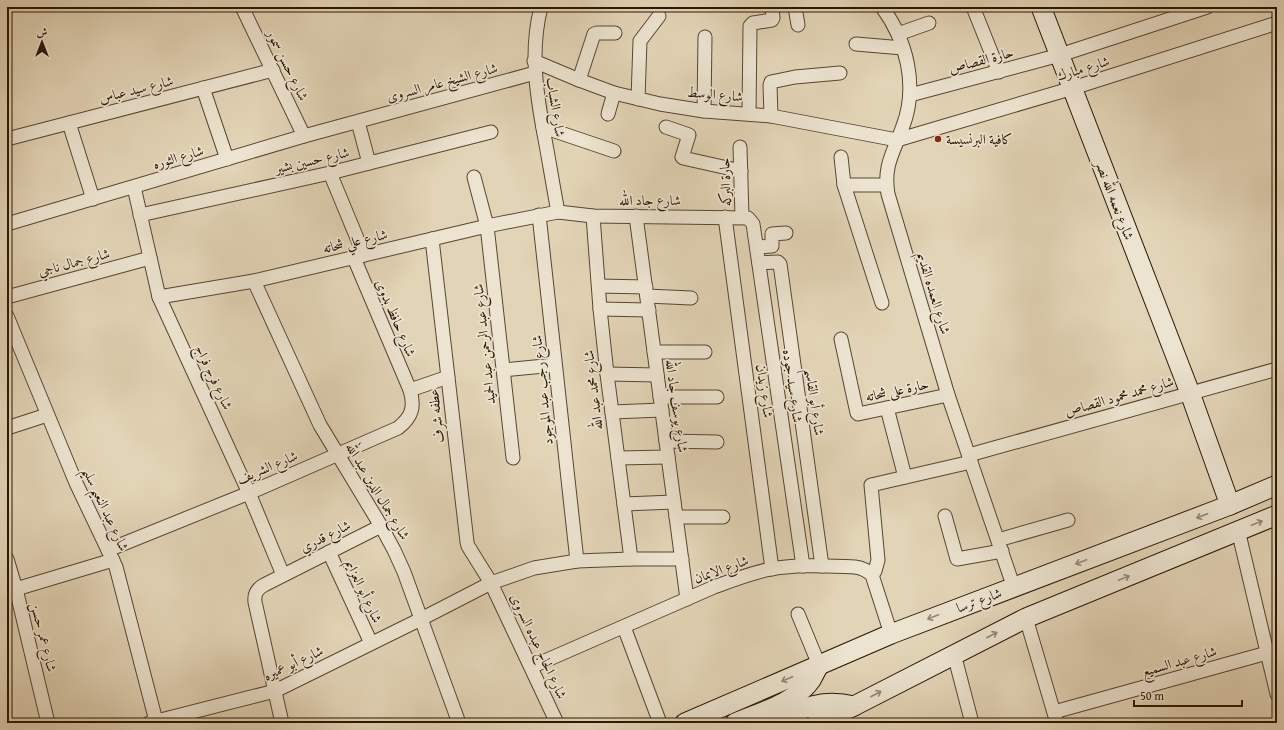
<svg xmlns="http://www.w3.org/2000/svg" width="1284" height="730" font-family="'Gentium Book Plus',Amiri,serif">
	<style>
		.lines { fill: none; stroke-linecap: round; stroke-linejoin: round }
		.street-casing { stroke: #584630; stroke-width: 15 }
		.secondary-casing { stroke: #2a1604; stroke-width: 21 }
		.street { stroke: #ece3d0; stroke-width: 13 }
		.secondary { stroke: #ece3d0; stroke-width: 19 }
		.oneway { stroke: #958774 }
		.poi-dot { fill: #8f2418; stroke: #ece3d0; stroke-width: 1.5 }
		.labels { text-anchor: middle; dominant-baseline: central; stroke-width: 3.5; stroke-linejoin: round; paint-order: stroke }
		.street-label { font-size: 14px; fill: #2a1604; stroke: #ece3d0 }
		.poi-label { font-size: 14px; fill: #2a1604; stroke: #ece3d0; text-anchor: start }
	</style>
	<rect width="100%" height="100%" fill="#e2d4b6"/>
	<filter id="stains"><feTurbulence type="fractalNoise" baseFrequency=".005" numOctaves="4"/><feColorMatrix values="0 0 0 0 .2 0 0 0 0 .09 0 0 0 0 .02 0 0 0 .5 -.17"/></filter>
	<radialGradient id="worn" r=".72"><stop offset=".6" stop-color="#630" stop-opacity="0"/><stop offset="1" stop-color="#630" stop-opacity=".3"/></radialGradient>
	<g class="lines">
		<defs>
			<g id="street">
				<path d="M242,7L304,136"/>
				<path d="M541,7C530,50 536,91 544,134C549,160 553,186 558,212"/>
				<path d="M795,7L798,25"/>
				<path d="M882,7C907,41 918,86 903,126C894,152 883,165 888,194L948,395L1014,588"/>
				<path d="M973,7L999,72"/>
				<path d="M898,34L929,23"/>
				<path d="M856,44L903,48"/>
				<path d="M534,61L579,80L614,93L660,104L704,111L771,116L897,140L1073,88L1277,23"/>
				<path d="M579,80L594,34L597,33H615"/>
				<path d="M203,88L227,159"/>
				<path d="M910,95L1060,55L1207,7"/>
				<path d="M638,99L640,41L659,16"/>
				<path d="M704,111L705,37"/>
				<path d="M608,114L614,93"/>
				<path d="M749,114L750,26L753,23L772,20L773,18L772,7"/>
				<path d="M771,116L770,85L771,82L795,77L840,73"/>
				<path d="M358,122L369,163"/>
				<path d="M69,123L93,199"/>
				<path d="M543,127L614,151"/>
				<path d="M666,127L689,135L682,157L683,158L741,171"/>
				<path d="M7,139L273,70"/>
				<path d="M740,147L742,217"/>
				<path d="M841,157L844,185L882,303"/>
				<path d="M330,173L364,255"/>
				<path d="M474,177L487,226L513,458"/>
				<path d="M844,185H886"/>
				<path d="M134,187L159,297L249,493L283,575"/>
				<path d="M140,215L330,173L491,132"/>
				<path d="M539,215L577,561"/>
				<path d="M593,216L600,309L607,374L631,559"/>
				<path d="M636,216L687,599"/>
				<path d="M725,217L772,569"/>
				<path d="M7,224L304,136L535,73"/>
				<path d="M432,239L467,542L468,546L491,583L557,723"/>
				<path d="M757,247L772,246V234L786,233"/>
				<path d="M759,263L778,262L780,264L822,566"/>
				<path d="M254,281L320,425L381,526L394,550L404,572L459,723"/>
				<path d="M599,286L646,287"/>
				<path d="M647,296L691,298"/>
				<path d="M7,297L150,258"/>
				<path d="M159,297L254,281L487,226L558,212L593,216L748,218L753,224L803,566"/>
				<path d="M600,309L649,310"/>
				<path d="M7,316L76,483L116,567L156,721"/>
				<path d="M841,339L857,413L858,414L948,395"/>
				<path d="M654,352H705"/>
				<path d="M503,370L555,365"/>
				<path d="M607,374L657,375"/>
				<path d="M410,390L448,377"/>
				<path d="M660,397H717"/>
				<path d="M887,408L905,477"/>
				<path d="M612,412L662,410"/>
				<path d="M7,428L47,415"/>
				<path d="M666,441L717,442"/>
				<path d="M969,455L1277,369"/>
				<path d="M618,458L668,457"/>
				<path d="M624,504L674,502"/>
				<path d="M945,516L957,559L1002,551"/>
				<path d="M676,517H723"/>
				<path d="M1238,530L1277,694"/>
				<path d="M998,540L1068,520"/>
				<path d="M108,550L249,493L398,428C412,417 415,407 410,390L354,258"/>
				<path d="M329,552L371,643"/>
				<path d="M7,559L16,589L48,723"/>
				<path d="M872,575L875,571L878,560L871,485L971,462"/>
				<path d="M16,589L113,560"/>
				<path d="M798,614L819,665"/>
				<path d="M1026,618L1057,723"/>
				<path d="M624,627L660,723"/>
				<path d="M954,654L972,723"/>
				<path d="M531,667L714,587C733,580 751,573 771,569C799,564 827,566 855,567C862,568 867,570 872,575L891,634"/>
				<path d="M1054,712L1267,653"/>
				<path d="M149,723L275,691L421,619L491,583L534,568L577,561L631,559H682"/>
				<path d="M282,723L255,602C254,594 257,589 264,585L381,526"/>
			</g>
			<g id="secondary">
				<path d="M1041,7L1190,393L1230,505"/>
				<path d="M685,723L891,634L1230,505L1277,485"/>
				<path d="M735,723C761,712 795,703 811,680C814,675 816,670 819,665"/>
				<path d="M771,723C802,709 819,698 854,706"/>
				<path d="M816,723L854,706L1026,618L1277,515"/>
			</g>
		</defs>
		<use href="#street" class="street-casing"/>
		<use href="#secondary" class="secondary-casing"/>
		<use href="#street" class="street"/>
		<use href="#secondary" class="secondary"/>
	</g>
	<defs><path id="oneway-shaft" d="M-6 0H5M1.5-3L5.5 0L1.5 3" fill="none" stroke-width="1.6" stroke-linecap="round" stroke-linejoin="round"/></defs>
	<g class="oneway">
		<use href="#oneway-shaft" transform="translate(1202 516) rotate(159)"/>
		<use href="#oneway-shaft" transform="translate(1257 523) rotate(-22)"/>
		<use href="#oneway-shaft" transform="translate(1081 562) rotate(159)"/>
		<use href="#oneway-shaft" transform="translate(1124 578) rotate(-22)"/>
		<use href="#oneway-shaft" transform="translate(933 617) rotate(159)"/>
		<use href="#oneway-shaft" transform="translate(992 635) rotate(-27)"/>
		<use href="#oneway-shaft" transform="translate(787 679) rotate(157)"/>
		<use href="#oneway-shaft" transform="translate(876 694) rotate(-27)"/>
	</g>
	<circle class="poi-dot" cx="938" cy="139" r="4"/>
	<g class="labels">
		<g class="street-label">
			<text transform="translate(981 60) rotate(-15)">حارة القصاص</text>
			<text transform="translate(288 65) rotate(64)">شارع حسن سمور</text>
			<text transform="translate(1083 68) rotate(-17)">شارع مبارك</text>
			<text transform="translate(442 82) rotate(-15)">شارع الشيخ عامر السروى</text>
			<text transform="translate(136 89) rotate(-14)">شارع سيد عباس</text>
			<text transform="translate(715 94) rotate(5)">شارع الوسط</text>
			<text transform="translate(556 107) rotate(81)">شارع الشباب</text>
			<text transform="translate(178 157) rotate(-16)">شارع الثوره</text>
			<text transform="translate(312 160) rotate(-13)">شارع حسين بشير</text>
			<text transform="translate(725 182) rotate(-92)">حارة البركه</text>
			<text x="650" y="200">شارع جاد الله</text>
			<text transform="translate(1115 200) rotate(69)">شارع نعمه الله نصر</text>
			<text transform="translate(355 241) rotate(-13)">شارع علي شحاته</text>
			<text transform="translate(74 262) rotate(-15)">شارع جمال ناجي</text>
			<text transform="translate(934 293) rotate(73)">شارع العمده القديم</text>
			<text transform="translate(396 318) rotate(67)">شارع حافظ بدوى</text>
			<text transform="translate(484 344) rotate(-96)">شارع عبد الرحمن عبد الحميد</text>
			<text transform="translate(214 377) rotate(65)">شارع فرج فراج</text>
			<text transform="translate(793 386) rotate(82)">شارع سيد جوده</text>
			<text transform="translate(542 390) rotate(-96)">شارع رجب عبد الموجود</text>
			<text transform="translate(593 390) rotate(-97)">شارع محمد عبد الله</text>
			<text transform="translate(897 390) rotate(-12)">حارة على شحاته</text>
			<text transform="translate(765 391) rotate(82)">شارع زيدان</text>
			<text transform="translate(1119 396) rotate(-16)">شارع محمد محمود القصاص</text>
			<text transform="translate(815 402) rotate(82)">شارع أبو القاسم</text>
			<text transform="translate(677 406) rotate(82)">شارع يوسف جاد الله</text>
			<text transform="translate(436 416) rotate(-97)">عطفه شرف</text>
			<text transform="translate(267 467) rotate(-23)">شارع الشريف</text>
			<text transform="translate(378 491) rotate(59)">شارع جمال الدين عبد الله</text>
			<text transform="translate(106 509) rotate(65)">شارع عبد النعيم سليم</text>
			<text transform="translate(325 536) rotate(-27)">شارع قدري</text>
			<text transform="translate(721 569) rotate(-20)">شارع الايمان</text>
			<text transform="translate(364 591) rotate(65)">شارع أبو العزايم</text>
			<text transform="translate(979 600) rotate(-20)">شارع ترسا</text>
			<text transform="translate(44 637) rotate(76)">شارع عمر حسن</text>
			<text transform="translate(539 646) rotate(65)">شارع الحاج عبده السروى</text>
			<text transform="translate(1179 661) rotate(-16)">شارع عبد السميع</text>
			<text transform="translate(293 663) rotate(-25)">شارع أبو عميره</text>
		</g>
		<g class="poi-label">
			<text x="946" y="139">كافية البرنسيسة</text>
		</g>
	</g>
	<rect width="1284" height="730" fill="none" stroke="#e2d4b6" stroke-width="24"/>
	<rect x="8" y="8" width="1268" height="714" fill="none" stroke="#2a1604" stroke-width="2"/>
	<rect x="12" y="12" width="1260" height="706" fill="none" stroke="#2a1604"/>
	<g transform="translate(42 42)" stroke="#ece3d0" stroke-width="3" paint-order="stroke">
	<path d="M0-3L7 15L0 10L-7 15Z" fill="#2a1604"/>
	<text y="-6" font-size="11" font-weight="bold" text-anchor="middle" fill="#2a1604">ش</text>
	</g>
	<path d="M1134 700v6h108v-6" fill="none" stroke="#2a1604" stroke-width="2"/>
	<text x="1140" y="700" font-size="12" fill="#2a1604" stroke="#ece3d0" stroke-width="3" paint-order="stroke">50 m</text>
	<rect width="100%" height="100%" filter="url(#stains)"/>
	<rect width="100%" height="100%" fill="url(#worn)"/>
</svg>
